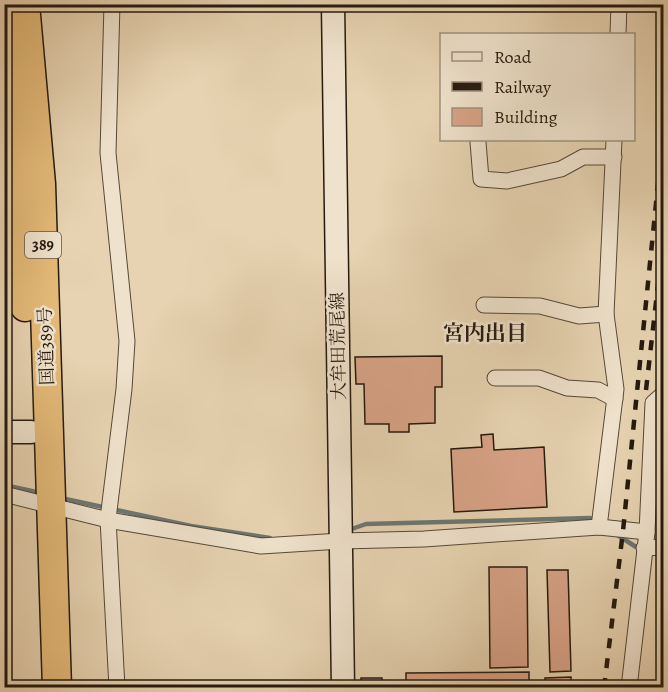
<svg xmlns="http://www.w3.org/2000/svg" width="668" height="692" font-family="Alegreya,'Noto Serif JP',serif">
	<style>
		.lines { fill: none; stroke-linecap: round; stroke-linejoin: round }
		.stream { stroke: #6c7773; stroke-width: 4.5 }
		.building { fill: #d9a388; stroke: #251a0f; stroke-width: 1.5 }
		.street-casing { stroke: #564838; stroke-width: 17 }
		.secondary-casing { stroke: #251a0f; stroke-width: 25 }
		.highway-casing { stroke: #251a0f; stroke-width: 31 }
		.street { stroke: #efe2cc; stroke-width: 15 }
		.secondary { stroke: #efe2cc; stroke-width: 22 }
		.highway { stroke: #e4ba78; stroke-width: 28 }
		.rail { stroke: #251a0f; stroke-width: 4.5; stroke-dasharray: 10 10; stroke-linecap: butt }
		.labels { text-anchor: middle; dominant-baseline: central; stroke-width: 5; stroke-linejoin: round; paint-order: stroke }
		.shield { fill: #efe2cc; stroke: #625648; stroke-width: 1.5 }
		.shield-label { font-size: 16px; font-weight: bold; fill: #251a0f }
		.street-label { font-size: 18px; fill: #251a0f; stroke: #efe2cc }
		.quarter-label { font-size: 21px; font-weight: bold; fill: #251a0f; stroke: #efe2cc }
	</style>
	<rect width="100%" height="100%" fill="#e7d3b1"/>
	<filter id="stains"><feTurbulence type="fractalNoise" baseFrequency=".00333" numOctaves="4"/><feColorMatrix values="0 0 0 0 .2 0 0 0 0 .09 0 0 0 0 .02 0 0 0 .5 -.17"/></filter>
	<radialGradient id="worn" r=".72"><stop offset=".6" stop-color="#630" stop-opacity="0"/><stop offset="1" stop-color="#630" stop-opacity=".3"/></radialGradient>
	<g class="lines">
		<g class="stream">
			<path d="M4,485L41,493"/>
			<path d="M61,498L191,526L270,538"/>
			<path d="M346,531L366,524L590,518L597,522"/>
			<path d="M616,534L636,547L640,546"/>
		</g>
	</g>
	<g class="building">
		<path d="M442,356V387H435V423L409,424V432H389V424H365L364,384H356L355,357Z"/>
		<path d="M493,434L494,450L544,447L547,507L454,512L451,449L482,447L481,435Z"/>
		<path d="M489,567H527L528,667L490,668Z"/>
		<path d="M547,570H568L571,671L550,672Z"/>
		<path d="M529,672V688H406V673Z"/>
		<path d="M571,677V688H545V678Z"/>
		<rect x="361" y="678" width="21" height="10"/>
	</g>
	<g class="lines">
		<defs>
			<g id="street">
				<path d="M112,4L108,153L127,341L124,389L108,519L117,688"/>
				<path d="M618,34L619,4"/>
				<path d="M478,142L481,179L507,181L561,169L583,157H614"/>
				<path d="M484,305L540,306L579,316L606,314"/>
				<path d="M495,378H539L567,388L598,390L615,399"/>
				<path d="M4,494L108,520L261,546L341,541L424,539L599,527L647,532"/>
				<path d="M599,527L616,389L606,314L614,140"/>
				<path d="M644,548L664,547"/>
				<path d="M629,688L647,532L653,403L661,396H664"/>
			</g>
			<g id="secondary">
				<path d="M333,4L343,688"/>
				<path d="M4,432H31"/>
			</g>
			<g id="highway">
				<path d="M25,4L41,184L57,688"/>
				<path d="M4,7L20,183L25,307"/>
			</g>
		</defs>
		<use href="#street" class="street-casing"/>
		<use href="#secondary" class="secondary-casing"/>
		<use href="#highway" class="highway-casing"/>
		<use href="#street" class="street"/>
		<use href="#secondary" class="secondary"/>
		<use href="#highway" class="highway"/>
		<g class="rail">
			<path d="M646,390L664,232"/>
			<path d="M604,688L623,531L664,124"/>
		</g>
	</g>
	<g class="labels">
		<rect class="shield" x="25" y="232" width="36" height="26" rx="4.5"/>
		<g class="shield-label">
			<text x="43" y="245">389</text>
		</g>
		<g class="street-label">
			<text transform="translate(46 346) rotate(-92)">国道389号</text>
			<text transform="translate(338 346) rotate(-91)">大牟田荒尾線</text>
		</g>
		<g class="quarter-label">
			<text x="485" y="333">宮内出目</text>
		</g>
	</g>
	<rect width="668" height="692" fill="none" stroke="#e7d3b1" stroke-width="24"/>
	<rect x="6" y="6" width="656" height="680" fill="none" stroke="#251a0f" stroke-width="3"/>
	<rect x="12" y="12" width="644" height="668" fill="none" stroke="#251a0f" stroke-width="1.5"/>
	<rect x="440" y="33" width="195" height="108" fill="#efe2cc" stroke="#9e9280" stroke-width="1.5"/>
	<rect x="452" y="52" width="30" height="9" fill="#efe2cc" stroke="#9e9280" stroke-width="1.5"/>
	<text x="494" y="63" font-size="18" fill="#251a0f">Road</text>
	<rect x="452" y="82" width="30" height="9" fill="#251a0f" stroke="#9e9280" stroke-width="1.5"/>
	<text x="494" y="93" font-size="18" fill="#251a0f">Railway</text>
	<rect x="452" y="108" width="30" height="18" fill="#d9a388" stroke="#9e9280" stroke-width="1.5"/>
	<text x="494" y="123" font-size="18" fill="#251a0f">Building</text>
	<rect width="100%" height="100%" filter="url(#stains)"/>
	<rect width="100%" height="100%" fill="url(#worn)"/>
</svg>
